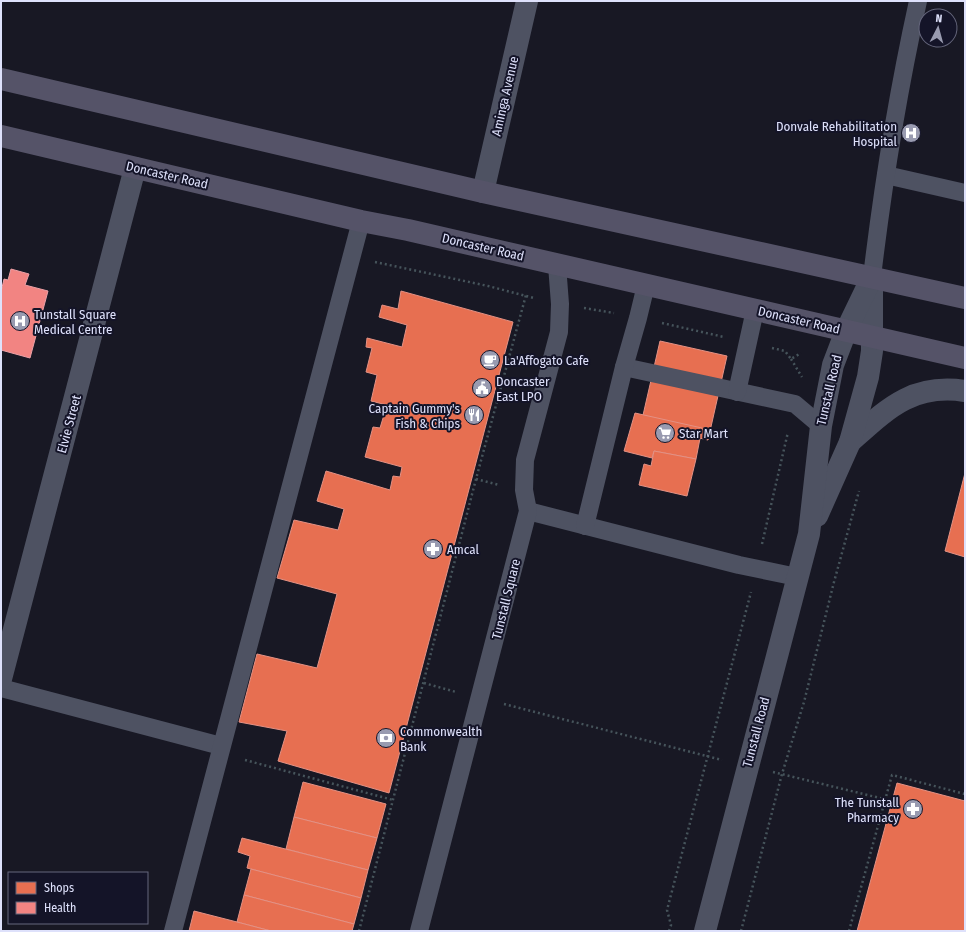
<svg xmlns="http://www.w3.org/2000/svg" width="966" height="932" font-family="'Fira Sans Condensed',sans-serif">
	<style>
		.shops { fill: #e76f51; stroke: #e49184 }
		.health { fill: #f28482; stroke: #eca0a6 }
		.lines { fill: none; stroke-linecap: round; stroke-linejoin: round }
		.path { stroke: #46545b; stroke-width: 2.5; stroke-dasharray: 2 3; stroke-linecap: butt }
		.service { stroke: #4e5262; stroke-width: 18 }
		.minor { stroke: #4e5262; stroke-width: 22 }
		.primary { stroke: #555368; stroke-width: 22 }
		.labels { text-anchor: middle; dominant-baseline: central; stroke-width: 4; stroke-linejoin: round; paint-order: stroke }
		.street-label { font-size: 13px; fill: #dee1fb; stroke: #141428 }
		.poi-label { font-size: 13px; fill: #dee1fb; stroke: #141428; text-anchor: start }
	</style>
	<rect width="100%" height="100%" fill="#181824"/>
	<g class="shops">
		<path d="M401,291L513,322L389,793L278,761L287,731L239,722L257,654L317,668L337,594L277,578L294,520L338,530L344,509L317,501L326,471L390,490L393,476L400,477L402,467L365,457L373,427L380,428L387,405L371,401L377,375L366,372L372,348L366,347L367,338L402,347L407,325L379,317L382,305L398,309Z"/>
		<path d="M660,341L727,356L708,440L641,424Z"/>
		<path d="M635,413L702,428L696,459L654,451L652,458L624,451Z"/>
		<path d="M654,451L696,459L687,496L639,485L644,464L651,466Z"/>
		<path d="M965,473V557L945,551Z"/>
		<path d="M303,782L386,804L377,838L294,817Z"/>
		<path d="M897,783L965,801V931H857Z"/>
		<path d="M294,817L377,838L368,870L286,849Z"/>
		<path d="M242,838L368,870L361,898L247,868L250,856L238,852Z"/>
		<path d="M251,869L361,898L354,924L244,895Z"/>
		<path d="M244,895L354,924L352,931H271L237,922Z"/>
		<path d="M194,911L237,922L271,931H189Z"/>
	</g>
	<path class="health" d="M11,269L29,274L25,285L48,291L30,358L1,350V292L4,279L8,280Z"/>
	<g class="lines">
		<g class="path">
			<path d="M375,262L488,286L534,298"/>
			<path d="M584,308L614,313"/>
			<path d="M662,323L724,337"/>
			<path d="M772,348L785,351L791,359L801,353"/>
			<path d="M791,359L802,377"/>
			<path d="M476,479L499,485"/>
			<path d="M762,544L788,432"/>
			<path d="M424,683L456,692"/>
			<path d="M504,704L722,760"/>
			<path d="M245,760L393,800"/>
			<path d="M773,772L884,799"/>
			<path d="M359,931L476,479L526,295"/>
			<path d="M669,931L671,925L667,910L751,592"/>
			<path d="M741,931L782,774L804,702L834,582L859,491"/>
			<path d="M849,931L892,775L965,794"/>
		</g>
		<g class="service">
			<path d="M886,175L965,193"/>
			<path d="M872,277C883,184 898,92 918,1"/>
			<path d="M624,367L795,404L821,426"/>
			<path d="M737,392L755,310"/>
			<path d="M528,511L739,565L797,577"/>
			<path d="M585,526L624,367L638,318L646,285"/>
			<path d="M1,688L221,746"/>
			<path d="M173,931L361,221"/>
			<path d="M419,931L528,511L524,490L525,460L559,332L560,304L557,265"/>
		</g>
		<g class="minor">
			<path d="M483,192L527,1"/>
			<path d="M850,442C887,409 912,383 965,391"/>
			<path d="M817,516L850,442L868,377L872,351V283"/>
			<path d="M1,679L135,168"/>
			<path d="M705,931L809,534L821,426L833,365L846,331L872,277"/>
		</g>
		<g class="primary">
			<path d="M1,79L483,192L965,298"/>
			<path d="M1,136L361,221L408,230L965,358"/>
		</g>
	</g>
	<defs>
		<symbol id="hospital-disc" viewBox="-11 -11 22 22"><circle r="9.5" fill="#999bb0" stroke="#141428"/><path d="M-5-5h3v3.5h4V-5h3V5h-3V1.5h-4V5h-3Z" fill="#fff"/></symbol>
		<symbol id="cafe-disc" viewBox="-11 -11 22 22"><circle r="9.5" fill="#999bb0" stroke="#141428"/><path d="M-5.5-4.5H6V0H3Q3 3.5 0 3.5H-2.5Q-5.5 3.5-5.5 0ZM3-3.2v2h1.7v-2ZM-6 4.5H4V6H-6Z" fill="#fff"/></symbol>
		<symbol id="civic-disc" viewBox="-11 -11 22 22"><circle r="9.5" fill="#999bb0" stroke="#141428"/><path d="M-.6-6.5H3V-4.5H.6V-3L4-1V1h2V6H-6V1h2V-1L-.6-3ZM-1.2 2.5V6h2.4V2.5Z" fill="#fff"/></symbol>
		<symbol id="restaurant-disc" viewBox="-11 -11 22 22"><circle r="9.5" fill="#999bb0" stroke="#141428"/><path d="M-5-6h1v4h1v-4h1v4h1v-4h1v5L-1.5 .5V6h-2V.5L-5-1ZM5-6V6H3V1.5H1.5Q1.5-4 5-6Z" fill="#fff"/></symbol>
		<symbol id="supermarket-disc" viewBox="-11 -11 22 22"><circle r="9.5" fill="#999bb0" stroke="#141428"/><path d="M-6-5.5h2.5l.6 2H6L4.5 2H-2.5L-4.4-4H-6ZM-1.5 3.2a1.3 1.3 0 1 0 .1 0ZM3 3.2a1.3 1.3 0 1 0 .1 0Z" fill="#fff"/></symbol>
		<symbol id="pharmacy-disc" viewBox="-11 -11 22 22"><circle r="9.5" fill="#999bb0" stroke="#141428"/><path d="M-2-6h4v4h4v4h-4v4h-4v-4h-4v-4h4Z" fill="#fff"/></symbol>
		<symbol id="bank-disc" viewBox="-11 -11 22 22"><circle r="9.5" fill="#999bb0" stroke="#141428"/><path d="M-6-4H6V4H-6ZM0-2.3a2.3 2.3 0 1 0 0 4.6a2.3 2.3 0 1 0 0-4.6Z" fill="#fff"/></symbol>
	</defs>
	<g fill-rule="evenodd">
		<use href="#hospital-disc" x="900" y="122" width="22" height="22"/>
		<use href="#hospital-disc" x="9" y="310" width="22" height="22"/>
		<use href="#cafe-disc" x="479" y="349" width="22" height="22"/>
		<use href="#civic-disc" x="471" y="377" width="22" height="22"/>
		<use href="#restaurant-disc" x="463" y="404" width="22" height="22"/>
		<use href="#supermarket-disc" x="654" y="422" width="22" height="22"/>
		<use href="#pharmacy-disc" x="422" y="538" width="22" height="22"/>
		<use href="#bank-disc" x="375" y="727" width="22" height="22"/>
		<use href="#pharmacy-disc" x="902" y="798" width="22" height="22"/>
	</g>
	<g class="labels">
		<g class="street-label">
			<text transform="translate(505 96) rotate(-77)">Aminga Avenue</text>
			<text transform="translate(167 175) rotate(13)">Doncaster Road</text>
			<text transform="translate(483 247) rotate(13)">Doncaster Road</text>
			<text transform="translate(799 320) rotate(13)">Doncaster Road</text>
			<text transform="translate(829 390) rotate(-77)">Tunstall Road</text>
			<text transform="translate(69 424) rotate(-75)">Elvie Street</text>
			<text transform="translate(506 599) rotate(-76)">Tunstall Square</text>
			<text transform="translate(756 732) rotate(-75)">Tunstall Road</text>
		</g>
		<g class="poi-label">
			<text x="897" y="126" text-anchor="end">Donvale Rehabilitation<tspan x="897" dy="15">Hospital</tspan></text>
			<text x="34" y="314">Tunstall Square<tspan x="34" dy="15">Medical Centre</tspan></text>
			<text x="504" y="360">La'Affogato Cafe</text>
			<text x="496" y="381">Doncaster<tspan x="496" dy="15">East LPO</tspan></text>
			<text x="460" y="408" text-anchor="end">Captain Gummy's<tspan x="460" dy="15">Fish &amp; Chips</tspan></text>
			<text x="679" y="433">Star Mart</text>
			<text x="447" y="549">Amcal</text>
			<text x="400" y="731">Commonwealth<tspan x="400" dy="15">Bank</tspan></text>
			<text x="899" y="802" text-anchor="end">The Tunstall<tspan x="899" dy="15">Pharmacy</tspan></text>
		</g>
	</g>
	<rect width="966" height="932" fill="none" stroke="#dee1fb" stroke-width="4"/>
	<rect x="8" y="872" width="140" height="52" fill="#141428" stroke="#65667c"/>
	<rect x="16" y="882" width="20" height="12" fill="#e76f51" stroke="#65667c"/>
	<text x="44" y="892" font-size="12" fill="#dee1fb">Shops</text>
	<rect x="16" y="902" width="20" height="12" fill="#f28482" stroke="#65667c"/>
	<text x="44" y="912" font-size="12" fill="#dee1fb">Health</text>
	<g transform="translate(938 28) rotate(6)"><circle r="19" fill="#141428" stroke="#65667c"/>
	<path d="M0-3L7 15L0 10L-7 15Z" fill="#999bb0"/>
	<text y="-6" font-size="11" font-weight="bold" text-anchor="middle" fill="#dee1fb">N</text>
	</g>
</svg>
